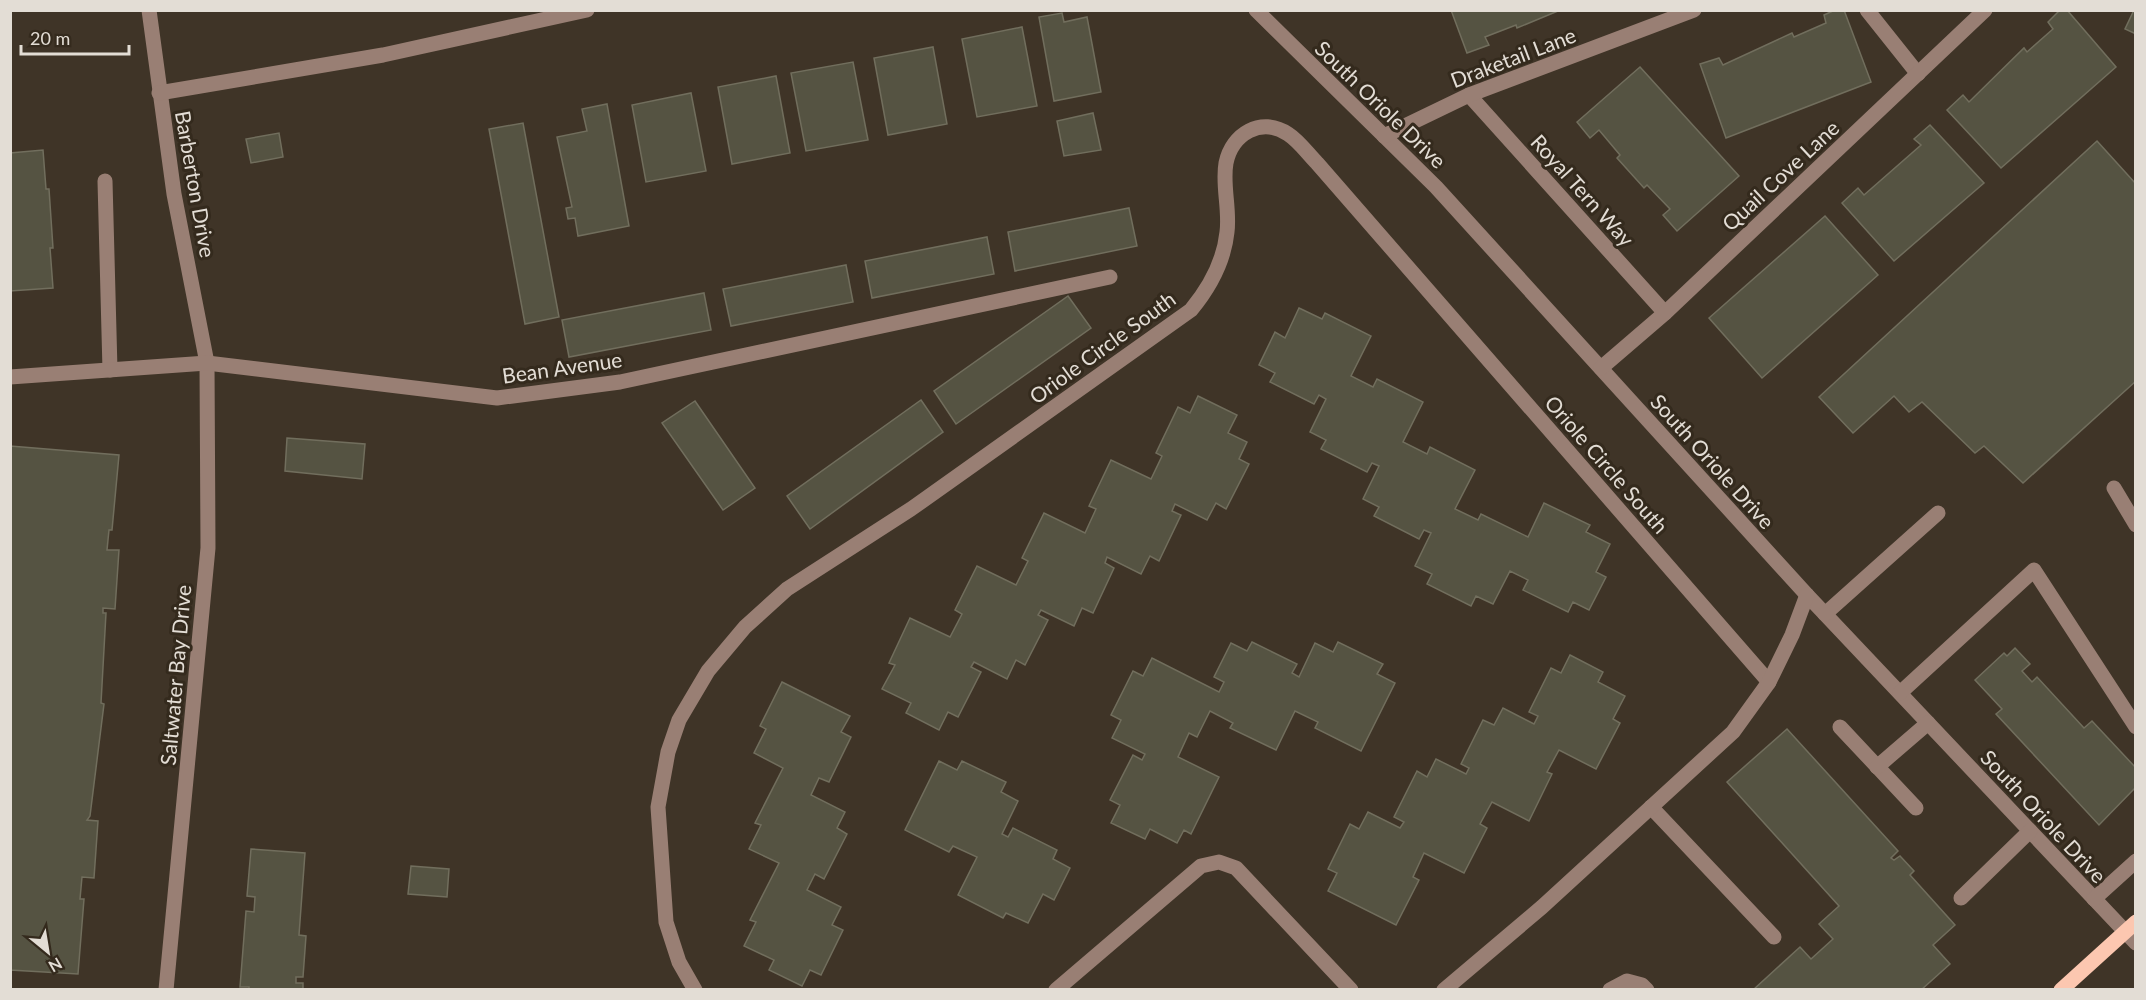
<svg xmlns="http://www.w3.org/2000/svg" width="2146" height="1000" font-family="Lato,sans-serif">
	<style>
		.building { fill: #555342; stroke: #716e5d; stroke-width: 1.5 }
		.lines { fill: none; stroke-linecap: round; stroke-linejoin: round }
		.minor { stroke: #997f74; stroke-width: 15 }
		.major { stroke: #fcc7b0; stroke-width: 15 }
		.labels { text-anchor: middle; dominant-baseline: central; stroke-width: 6; stroke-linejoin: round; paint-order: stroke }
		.street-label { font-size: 21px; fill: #e3ddd5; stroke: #342a1d }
	</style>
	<rect width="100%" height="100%" fill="#3f3427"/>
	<g class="building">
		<path d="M1451,10H1558V11L1517,28L1516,25L1485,37L1489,45L1467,53Z"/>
		<path d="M1835,10H1844L1871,82L1726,138L1700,64L1719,58L1723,65L1792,33L1794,37L1826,23L1824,15Z"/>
		<path d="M2060,10H2067L2116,67L2001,168L1947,110L1963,95L1969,102L2024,48L2027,52L2053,29L2048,22Z"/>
		<path d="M2134,10H2136V34L2125,29Z"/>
		<path d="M1062,13L1064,22L1087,17L1101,92L1054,101L1039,17Z"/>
		<path d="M1022,27L1037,106L977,117L962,39Z"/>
		<path d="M933,47L947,124L888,135L874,58Z"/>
		<path d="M853,62L868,140L806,151L791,73Z"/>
		<path d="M1640,67L1739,176L1677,231L1663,215L1670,209L1647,185L1644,188L1617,158L1620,155L1599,130L1590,138L1577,122Z"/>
		<path d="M776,76L790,153L732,164L718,87Z"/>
		<path d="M691,93L706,171L646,182L632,105Z"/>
		<path d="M607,104L629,226L578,236L575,218L568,219L566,208L572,207L557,137L587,131L582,109Z"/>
		<path d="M1093,113L1101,150L1064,156L1057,121Z"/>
		<path d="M523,123L559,317L525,324L489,129Z"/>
		<path d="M1930,125L1984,183L1894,261L1842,203L1858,188L1864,195L1921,145L1914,139Z"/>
		<path d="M279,133L283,157L251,163L246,139Z"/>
		<path d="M2097,141L2136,184V381L2023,483L1984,446L1975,453L1922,402L1909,412L1894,396L1853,433L1819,397Z"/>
		<path d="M43,150L46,189H49L53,248H50L53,288L10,291V153Z"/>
		<path d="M1129,208L1137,246L1015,271L1008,232Z"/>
		<path d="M1825,216L1878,275L1762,378L1709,318Z"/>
		<path d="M987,237L994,274L872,298L865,261Z"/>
		<path d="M846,265L853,302L731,326L723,289Z"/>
		<path d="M704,293L711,330L569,357L562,320Z"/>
		<path d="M1068,296L1091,328L956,424L934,391Z"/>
		<path d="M1299,308L1322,319L1325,313L1371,336L1351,376L1373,387L1377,379L1423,402L1403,442L1427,454L1430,447L1475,470L1455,509L1478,520L1481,514L1528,537L1544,503L1590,525L1586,532L1610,544L1596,572L1606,577L1589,610L1573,602L1568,612L1523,590L1528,580L1510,571L1493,604L1476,596L1471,606L1427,584L1432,574L1415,566L1431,533L1424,530L1419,539L1374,516L1379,507L1363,499L1379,466L1372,463L1367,472L1321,449L1326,440L1310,432L1326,399L1319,395L1314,404L1270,382L1275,373L1259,365L1275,332L1285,338Z"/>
		<path d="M1198,396L1237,415L1228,433L1247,442L1239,459L1249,464L1226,509L1216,503L1207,520L1175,504L1172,511L1181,515L1159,561L1150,556L1141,574L1107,557L1105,563L1114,568L1093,613L1082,608L1074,626L1041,610L1038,615L1048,620L1025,665L1016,660L1007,679L974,662L971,667L981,672L958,717L948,712L939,730L906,713L911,703L882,689L895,665L889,663L910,618L950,637L962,614L955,610L977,566L1016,585L1028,561L1022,558L1044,513L1085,533L1096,509L1089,506L1111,460L1151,479L1162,456L1156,453L1178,407L1190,413Z"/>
		<path d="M921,400L943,432L810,529L787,496Z"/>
		<path d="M695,401L755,488L723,510L662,423Z"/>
		<path d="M287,438L365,444L362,479L285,471Z"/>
		<path d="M10,446L119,455L112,530H109L107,550H119L115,609L103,608V613H106L101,703L104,704L90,816L87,820L98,821L94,878L82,877L80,899H84L78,974L10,970Z"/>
		<path d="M1252,642L1297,664L1292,673L1299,677L1315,643L1333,652L1338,642L1383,664L1377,674L1395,683L1361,751L1315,728L1318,722L1295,711L1276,750L1230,728L1233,723L1210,711L1197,737L1189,733L1178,757L1219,777L1191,834L1184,830L1177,843L1150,829L1145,839L1111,823L1120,805L1110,800L1133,755L1142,760L1145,754L1112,738L1121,720L1111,715L1133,671L1143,676L1152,658L1219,692L1224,682L1214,677L1231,643L1247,651Z"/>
		<path d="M2015,648L2030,664L2022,671L2032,682L2037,677L2084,728L2092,721L2136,768V787L2099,825L1996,714L2002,709L1975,680L2004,653L2007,656Z"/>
		<path d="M1570,655L1603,672L1598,682L1625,696L1613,719L1620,723L1596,769L1559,750L1547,772L1552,774L1529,821L1492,802L1480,824L1487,828L1464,873L1424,853L1413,877L1419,880L1396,925L1328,891L1337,873L1328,869L1350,824L1359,829L1368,812L1400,828L1404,822L1394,817L1417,771L1427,777L1436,759L1466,774L1469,768L1461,764L1483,720L1494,725L1503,708L1534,724L1538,716L1529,712L1551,668L1561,673Z"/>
		<path d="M782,682L850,716L841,732L851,737L829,782L819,778L811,795L845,812L837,828L847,834L824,879L815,874L807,890L841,907L832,925L843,930L821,975L810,970L802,986L769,970L774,960L744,946L756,922L750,920L779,863L749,849L761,825L755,823L783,768L754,753L766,729L760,726Z"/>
		<path d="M1787,729L1898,851L1891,858L1894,860L1900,856L1914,871L1910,875L1955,925L1933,945L1950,964L1921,990H1753L1800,947L1811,959L1833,939L1819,924L1839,906L1727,782Z"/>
		<path d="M939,761L957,770L962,761L1006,782L1001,792L1018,801L1002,834L1008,837L1013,828L1057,850L1053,859L1070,868L1054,900L1043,894L1028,923L1006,913L1003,918L958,895L977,857L953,846L949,852L905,830Z"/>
		<path d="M251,849L305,853L299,935L306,936L303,977H296V983H303V990H249V987H240L246,911L254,912L255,897L247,896Z"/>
		<path d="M411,866L449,869L447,897L408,894Z"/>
	</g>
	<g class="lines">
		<g class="minor">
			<path d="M149,10L174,194L207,363L208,548L166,990"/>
			<path d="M1256,10L1436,187L1807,595L2136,943"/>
			<path d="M1867,10L1918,74"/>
			<path d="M159,93L383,55L587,10"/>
			<path d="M1469,95L1665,313"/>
			<path d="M1384,136L1469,95L1694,10"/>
			<path d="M105,181L110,370"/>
			<path d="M1601,368L1665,313L1985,10"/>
			<path d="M10,377L207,363L497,398L620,382L1110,277"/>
			<path d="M2114,488L2136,525"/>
			<path d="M1825,614L1938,513"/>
			<path d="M1900,693L2034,570L2136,727"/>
			<path d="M1840,727L1916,808"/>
			<path d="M1877,767L1928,723"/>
			<path d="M1651,807L1774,937"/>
			<path d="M1961,898L2030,831"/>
			<path d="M2094,899L2136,861"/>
			<path d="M695,990L679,962L666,922L658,807L668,752L679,720L708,671L745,627L787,589L911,509L1191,310C1210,287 1224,261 1227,232C1230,209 1222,185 1226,163C1232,134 1261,116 1288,134C1299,141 1308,154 1317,163L1769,682"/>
			<path d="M1056,990L1201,866L1219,862L1236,868L1351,990"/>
			<path d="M1444,990L1542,907L1733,732L1769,682L1792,635L1807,595"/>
			<path d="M1610,990L1627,981L1642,985L1647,990"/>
		</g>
		<path class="major" d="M2061,990L2136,922"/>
	</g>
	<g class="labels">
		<g class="street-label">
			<text transform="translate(1513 57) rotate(-21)">Draketail Lane</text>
			<text transform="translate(1381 104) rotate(44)">South Oriole Drive</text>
			<text transform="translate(1780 175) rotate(-43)">Quail Cove Lane</text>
			<text transform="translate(196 184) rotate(80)">Barberton Drive</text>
			<text transform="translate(1583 190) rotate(48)">Royal Tern Way</text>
			<text transform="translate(1102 347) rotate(-36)">Oriole Circle South</text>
			<text transform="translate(562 367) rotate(-8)">Bean Avenue</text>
			<text transform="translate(1713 461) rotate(48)">South Oriole Drive</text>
			<text transform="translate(1607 464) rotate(49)">Oriole Circle South</text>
			<text transform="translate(175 675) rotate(-85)">Saltwater Bay Drive</text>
			<text transform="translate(2044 816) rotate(47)">South Oriole Drive</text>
		</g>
	</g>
	<rect width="2146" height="1000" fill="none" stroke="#e3ddd5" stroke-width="24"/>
	<g transform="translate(48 952) rotate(150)" stroke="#342a1d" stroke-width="4.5" paint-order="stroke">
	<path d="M0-4.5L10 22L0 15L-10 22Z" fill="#e3ddd5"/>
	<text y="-9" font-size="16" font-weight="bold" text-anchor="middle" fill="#e3ddd5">N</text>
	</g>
	<path d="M21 45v9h108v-9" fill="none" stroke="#e3ddd5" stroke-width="3"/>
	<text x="30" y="45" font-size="18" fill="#e3ddd5" stroke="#342a1d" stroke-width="4.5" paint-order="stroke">20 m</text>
</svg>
